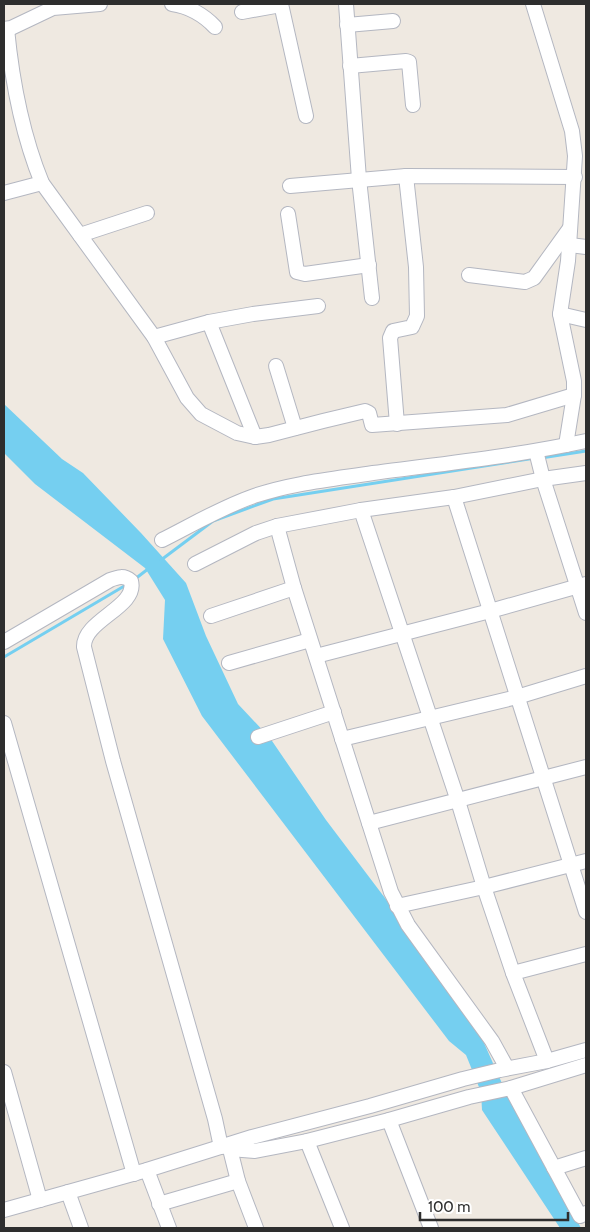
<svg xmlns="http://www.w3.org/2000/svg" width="590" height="1232" font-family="Cabin,sans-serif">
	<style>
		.water { fill: #75cff0 }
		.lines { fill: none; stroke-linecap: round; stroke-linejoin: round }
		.stream { stroke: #75cff0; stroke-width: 3 }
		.minor-casing { stroke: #b4b7c1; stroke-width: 16 }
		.minor { stroke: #fff; stroke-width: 14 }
	</style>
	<rect width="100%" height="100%" fill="#efe9e1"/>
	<path class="water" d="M4,404L62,459L83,473L141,533L186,583L206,636L238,704L270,738L326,820L391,906L480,1034L505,1090L581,1228H560L482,1110L481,1092L466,1055L449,1041L202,716L163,639L165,600L145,568L35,484L4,453Z"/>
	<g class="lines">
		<g class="stream">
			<path d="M541,458L586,451"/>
			<path d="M161,560L213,521L273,499L535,458"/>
			<path d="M135,579L148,569"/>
			<path d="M4,657L126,585"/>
		</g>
		<defs>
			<g id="minor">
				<path d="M172,4C188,6 204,15 215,27"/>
				<path d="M281,4L306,116"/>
				<path d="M346,4L359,179L372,298"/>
				<path d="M533,4L572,131L575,156L568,261L560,314L574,381V395L566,445"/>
				<path d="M242,12L281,5"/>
				<path d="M347,25L393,21"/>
				<path d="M4,29L11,28L53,8L100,4"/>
				<path d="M7,29C12,81 22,134 42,183L154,337L187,398L201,414L237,433L255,437L269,435L323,421L365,411L369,413L372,425L507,415L574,395"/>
				<path d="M350,66L406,61L409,62L413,105"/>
				<path d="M290,186L406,176L575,177"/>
				<path d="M4,193L42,183"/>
				<path d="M288,214L297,272L305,274L369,265"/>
				<path d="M80,235L147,213"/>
				<path d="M570,245L586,247"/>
				<path d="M469,275L525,282L534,278L570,228"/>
				<path d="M560,314L586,320"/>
				<path d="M209,322L255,437"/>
				<path d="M154,337L209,322L253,314L318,306"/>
				<path d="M276,366L295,428"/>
				<path d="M397,424L390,338L393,331L412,327L417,316L416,267L406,176"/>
				<path d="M536,451L543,479L586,613"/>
				<path d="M454,497L586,912"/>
				<path d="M361,510L458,801L484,887L513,973L547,1061"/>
				<path d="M277,526L294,588L391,892L408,925L492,1041L507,1068"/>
				<path d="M162,540C192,525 222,507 254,496C292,483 334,479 373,473C444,464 516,456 586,441"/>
				<path d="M195,564L256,533L277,526L361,510L454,497L543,479L586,473"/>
				<path d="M211,616L294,588"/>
				<path d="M4,642L110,580C118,577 124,575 131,581C138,607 83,620 84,647L113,761L215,1119L221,1147"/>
				<path d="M316,656L490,611L586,584"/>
				<path d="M229,663L310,640"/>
				<path d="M4,723L134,1174"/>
				<path d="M258,737L334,712"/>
				<path d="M342,739L517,697L586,676"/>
				<path d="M369,823L586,767"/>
				<path d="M397,906L484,887L586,861"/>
				<path d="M513,973L586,954"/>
				<path d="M4,1072L40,1200"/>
				<path d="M511,1088L580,1216L586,1213"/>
				<path d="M389,1120L431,1228"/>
				<path d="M307,1141L342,1228"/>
				<path d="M224,1146L230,1149L255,1151L307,1141L389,1120L469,1097L511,1088L586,1065"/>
				<path d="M230,1149L238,1181L256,1228"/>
				<path d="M554,1168L586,1158"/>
				<path d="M147,1170L169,1228"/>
				<path d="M68,1192L81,1228"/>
				<path d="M159,1204L238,1181"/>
				<path d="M4,1210L147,1170L252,1137L370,1106L463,1079L500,1070L547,1061L586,1050"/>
			</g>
		</defs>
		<use href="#minor" class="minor-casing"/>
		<use href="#minor" class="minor"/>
	</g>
	<rect width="590" height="1232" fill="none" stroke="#2e2e2e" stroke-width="10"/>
	<path d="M420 1212v8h148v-8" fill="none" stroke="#2e2e2e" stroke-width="2.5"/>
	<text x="428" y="1212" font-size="15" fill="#2e2e2e" stroke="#ffffff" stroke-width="4" paint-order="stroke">100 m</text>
</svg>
